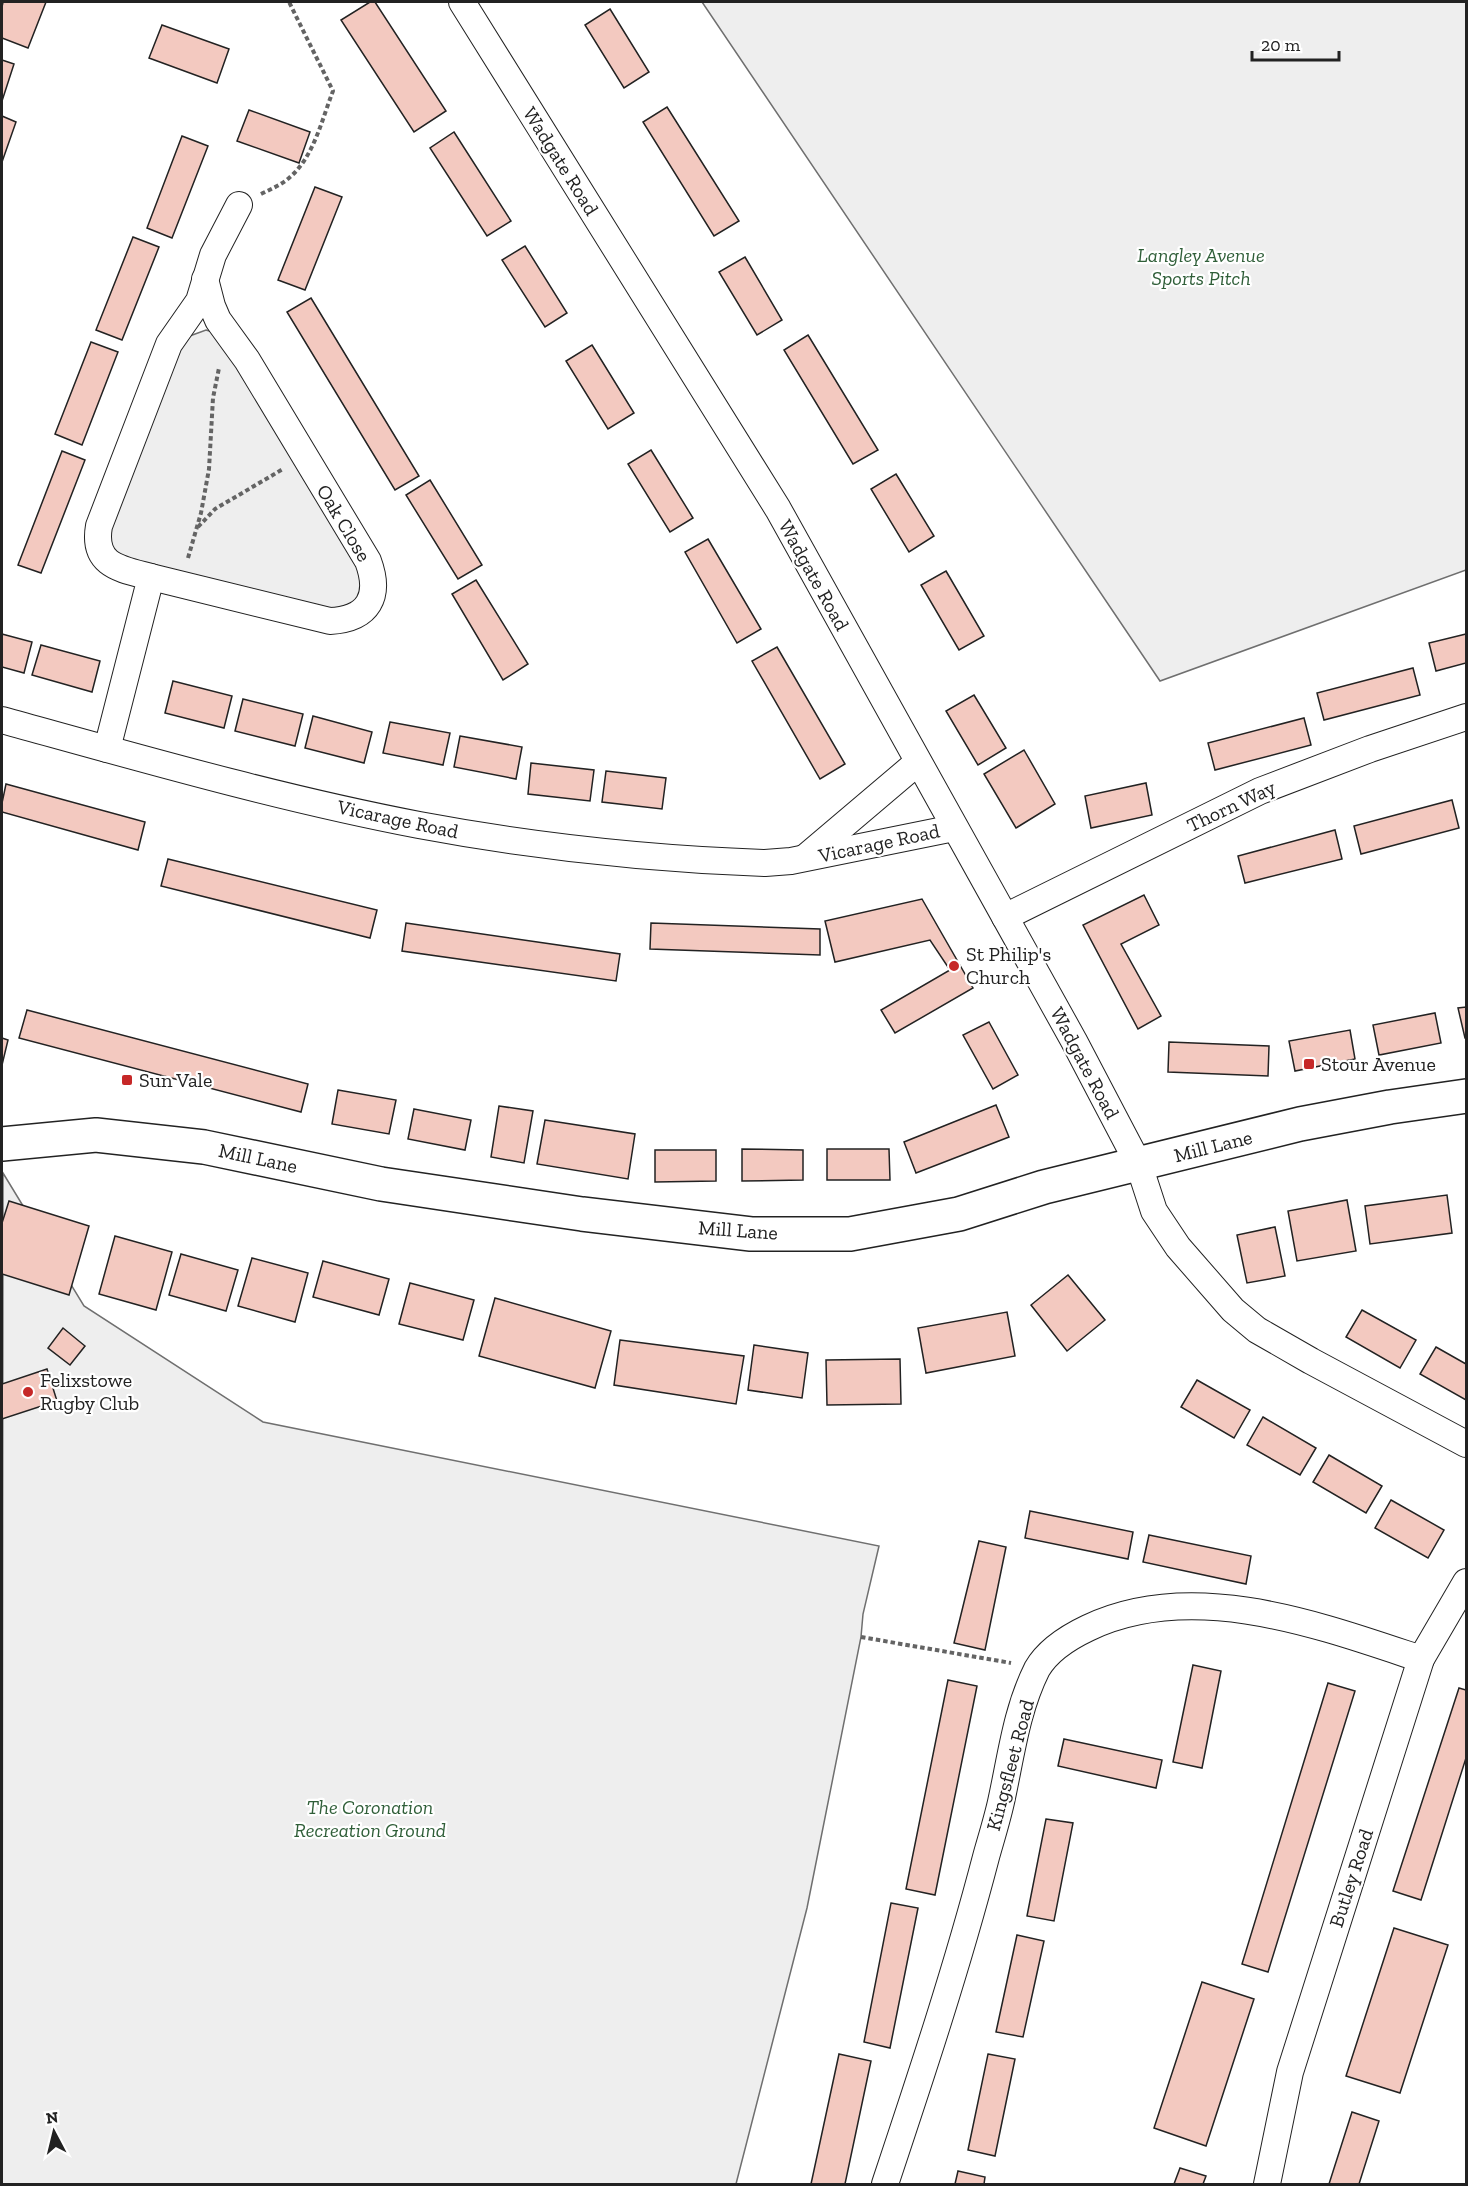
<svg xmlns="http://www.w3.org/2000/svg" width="1468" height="2186" font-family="'Zilla Slab',serif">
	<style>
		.green { fill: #eee; stroke: #6f6f6f; stroke-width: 1.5 }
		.building { fill: #f3c9c0; stroke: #222; stroke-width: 1.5 }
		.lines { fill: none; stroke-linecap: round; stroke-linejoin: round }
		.street-casing { stroke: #222; stroke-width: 28 }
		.secondary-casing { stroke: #222; stroke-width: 36 }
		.path { stroke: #646464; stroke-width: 4; stroke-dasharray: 4.5 3; stroke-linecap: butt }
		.street { stroke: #fff; stroke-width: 26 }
		.secondary { stroke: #fff; stroke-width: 33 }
		.poi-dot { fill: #c62828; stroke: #fff; stroke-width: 2 }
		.labels { text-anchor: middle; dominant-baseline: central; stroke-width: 4.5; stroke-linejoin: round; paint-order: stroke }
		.street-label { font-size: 20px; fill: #222; stroke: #fff }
		.park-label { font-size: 20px; font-style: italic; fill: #2f5e38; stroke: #fff }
		.poi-label { font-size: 20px; fill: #222; stroke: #fff; text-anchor: start }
	</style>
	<rect width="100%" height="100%" fill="#fff"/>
	<g class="green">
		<path d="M702,2H1466V570L1160,681Z"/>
		<path d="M206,330L216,333L362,564L360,601L330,612L167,573L111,552L108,525L180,344L187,337Z"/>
		<path d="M3,1173L84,1306L263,1422L879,1546L863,1614L861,1637L807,1908L736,2184H2Z"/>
	</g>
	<g class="building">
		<path d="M3,2H46L28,48L2,38V7Z"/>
		<path d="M370,2H375L446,111L414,132L341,20Z"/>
		<path d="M610,9L649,72L624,88L585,25Z"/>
		<path d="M162,25L229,49L217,83L149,58Z"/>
		<path d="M2,60L14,64L2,101Z"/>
		<path d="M667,107L739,221L714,236L643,122Z"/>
		<path d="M249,110L310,132L299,163L237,141Z"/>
		<path d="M2,116L16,122L2,162Z"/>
		<path d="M454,132L511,221L487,236L430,148Z"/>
		<path d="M182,136L208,146L172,238L147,228Z"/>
		<path d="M315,187L342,197L305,290L278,280Z"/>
		<path d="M133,237L159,247L122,340L96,330Z"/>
		<path d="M525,246L567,313L545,327L502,260Z"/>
		<path d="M745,257L782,320L757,335L719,272Z"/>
		<path d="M311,298L419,476L395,490L287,312Z"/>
		<path d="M808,335L878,450L853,464L784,350Z"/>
		<path d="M91,342L118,352L82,445L55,434Z"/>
		<path d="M592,345L634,413L608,429L566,361Z"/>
		<path d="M651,450L693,518L670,532L628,464Z"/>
		<path d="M62,451L85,460L41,573L18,565Z"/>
		<path d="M896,474L934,536L909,552L871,489Z"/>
		<path d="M430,480L482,565L458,579L406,495Z"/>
		<path d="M708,539L761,629L737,643L685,552Z"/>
		<path d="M946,571L984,636L959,650L921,585Z"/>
		<path d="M476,580L528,664L503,680L452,594Z"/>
		<path d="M2,634L32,642L24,673L2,667Z"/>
		<path d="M1466,634V663L1436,671L1429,643Z"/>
		<path d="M41,645L100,661L92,692L32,675Z"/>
		<path d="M777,647L845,764L820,779L752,661Z"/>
		<path d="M1413,668L1420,695L1324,720L1317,693Z"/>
		<path d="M173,681L232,696L224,728L165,713Z"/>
		<path d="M974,695L1006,748L978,765L946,711Z"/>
		<path d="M243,699L303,714L295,746L235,731Z"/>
		<path d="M313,716L372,732L364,763L305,748Z"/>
		<path d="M1304,718L1311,745L1215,770L1208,743Z"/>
		<path d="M390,722L450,733L443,765L383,753Z"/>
		<path d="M460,736L522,747L516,779L454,767Z"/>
		<path d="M1024,750L1055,804L1016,828L984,774Z"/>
		<path d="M531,763L594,770L590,801L528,794Z"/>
		<path d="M606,771L666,778L662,809L602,802Z"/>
		<path d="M1146,783L1152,815L1091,828L1085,796Z"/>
		<path d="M6,784L145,822L138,850L2,812V803Z"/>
		<path d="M1452,800L1459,828L1361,854L1354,826Z"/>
		<path d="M1335,830L1342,859L1245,883L1238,856Z"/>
		<path d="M168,859L377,910L370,938L161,886Z"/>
		<path d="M1144,895L1159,925L1121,944L1161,1016L1138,1029L1083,925Z"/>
		<path d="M922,899L973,988L895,1033L881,1010L950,970L930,940L835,962L825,921Z"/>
		<path d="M406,923L620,954L616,981L402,951Z"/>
		<path d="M651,923L820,929V955L650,949Z"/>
		<path d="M1466,1007V1038H1465L1458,1008Z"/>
		<path d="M27,1010L308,1084L301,1112L19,1038Z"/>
		<path d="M1435,1013L1441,1043L1379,1055L1373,1025Z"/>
		<path d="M989,1022L1018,1075L993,1089L963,1035Z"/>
		<path d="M1350,1030L1355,1059L1295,1071L1289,1041Z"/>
		<path d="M2,1038L8,1040L2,1065Z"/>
		<path d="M1169,1042L1269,1046L1268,1076L1168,1072Z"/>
		<path d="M338,1090L396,1100L389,1134L332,1124Z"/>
		<path d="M996,1105L1009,1137L916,1173L904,1142Z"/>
		<path d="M499,1106L533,1111L524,1163L491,1157Z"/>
		<path d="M414,1109L471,1120L465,1150L408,1139Z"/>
		<path d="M545,1120L635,1134L628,1179L537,1164Z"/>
		<path d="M742,1149L803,1150V1180L742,1181Z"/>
		<path d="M827,1149H889L890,1180H827Z"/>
		<path d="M655,1150H716V1181L655,1182Z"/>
		<path d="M1447,1195L1452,1233L1370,1244L1365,1206Z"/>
		<path d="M1347,1200L1356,1251L1297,1261L1288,1211Z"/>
		<path d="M9,1201L89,1226L69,1295L2,1274V1223Z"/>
		<path d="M1275,1227L1285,1276L1247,1283L1237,1235Z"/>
		<path d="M115,1236L172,1252L156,1310L99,1294Z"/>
		<path d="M181,1254L238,1270L226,1311L169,1295Z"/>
		<path d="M252,1258L308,1273L295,1322L238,1306Z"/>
		<path d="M323,1261L389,1279L379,1315L313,1297Z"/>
		<path d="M1068,1275L1105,1320L1067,1351L1031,1305Z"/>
		<path d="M410,1283L474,1300L463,1340L399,1324Z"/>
		<path d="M495,1298L611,1331L595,1388L479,1356Z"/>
		<path d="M1362,1310L1416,1340L1400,1368L1346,1337Z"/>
		<path d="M1007,1312L1015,1356L926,1373L918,1328Z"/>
		<path d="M63,1328L85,1346L70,1365L48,1348Z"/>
		<path d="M620,1340L744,1356L736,1404L614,1385Z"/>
		<path d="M754,1345L808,1353L802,1398L748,1390Z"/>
		<path d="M1436,1347L1466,1364V1400L1420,1374Z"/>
		<path d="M900,1359L901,1404L827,1405L826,1360Z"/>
		<path d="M47,1369L57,1401L2,1419V1384Z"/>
		<path d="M1197,1380L1250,1410L1234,1438L1181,1407Z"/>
		<path d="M1263,1417L1316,1448L1300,1475L1247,1445Z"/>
		<path d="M1329,1455L1382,1486L1366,1513L1313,1482Z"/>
		<path d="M1391,1500L1444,1530L1428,1558L1375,1528Z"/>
		<path d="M1030,1511L1133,1532L1128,1559L1025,1538Z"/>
		<path d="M1149,1535L1251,1556L1246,1584L1143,1562Z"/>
		<path d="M979,1541L1006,1547L985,1650L954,1643Z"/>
		<path d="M1193,1665L1221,1671L1202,1768L1173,1762Z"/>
		<path d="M948,1680L977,1686L935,1895L906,1889Z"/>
		<path d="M1328,1683L1355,1691L1268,1972L1242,1964Z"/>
		<path d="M1459,1688L1466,1690V1758L1421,1900L1393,1891Z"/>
		<path d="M1064,1739L1162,1760L1156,1788L1058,1766Z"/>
		<path d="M1046,1819L1073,1823L1054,1921L1027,1916Z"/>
		<path d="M891,1903L918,1908L890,2048L864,2042Z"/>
		<path d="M1394,1928L1448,1945L1400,2093L1346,2076Z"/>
		<path d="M1017,1935L1044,1941L1023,2037L996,2032Z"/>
		<path d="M1202,1982L1254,1999L1206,2146L1154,2128Z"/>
		<path d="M839,2054L871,2061L845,2184H811Z"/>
		<path d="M988,2054L1015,2059L995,2156L968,2150Z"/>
		<path d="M1352,2112L1379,2121L1359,2184H1329Z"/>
		<path d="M1180,2168L1206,2176L1203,2184H1174Z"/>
		<path d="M958,2171L985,2177L984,2184H955Z"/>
	</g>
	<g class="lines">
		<defs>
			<g id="street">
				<path d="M462,2L778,509L1074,1041L1139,1165L1154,1211L1178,1247L1233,1310L1257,1330L1311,1361L1466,1444"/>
				<path d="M151,577L330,621C369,619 381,596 368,561L247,360L218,320L212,306L205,279"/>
				<path d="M2,720C140,758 278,798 419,825C531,846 651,859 765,863L791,861L954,828"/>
				<path d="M107,749L151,577C121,569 92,566 99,526L169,344L199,301L213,255L239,205"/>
				<path d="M806,857L918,762"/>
				<path d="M1005,917L1260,791L1370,749L1466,717"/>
				<path d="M885,2184C921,2076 957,1968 986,1857C991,1839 997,1820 1001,1802C1011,1757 1016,1711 1037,1669C1048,1650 1069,1637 1088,1628C1192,1578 1319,1625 1421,1659"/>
				<path d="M1267,2184L1290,2072L1421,1659L1466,1582"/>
			</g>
			<path id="secondary" d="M2,1144L96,1135L204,1147L381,1184L582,1214L751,1234H850L959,1214L1044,1187L1300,1124L1390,1107L1466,1096"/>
		</defs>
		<use href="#street" class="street-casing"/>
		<use href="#secondary" class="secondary-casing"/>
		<g class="path">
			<path d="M261,194C271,189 281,185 289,178C314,157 322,119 333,91L289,2"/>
			<path d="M198,527L215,509L283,469"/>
			<path d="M188,558L201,513L209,469L213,398L219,368"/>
			<path d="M861,1637L1011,1663"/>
		</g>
		<use href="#street" class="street"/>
		<use href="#secondary" class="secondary"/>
	</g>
	<g class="poi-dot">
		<circle cx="954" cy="966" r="6"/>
		<rect x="1303" y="1058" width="12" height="12" rx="3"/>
		<rect x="121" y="1074" width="12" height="12" rx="3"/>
		<circle cx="28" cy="1392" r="6"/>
	</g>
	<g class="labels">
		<g class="street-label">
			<text transform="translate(561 161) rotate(58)">Wadgate Road</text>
			<text transform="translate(344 523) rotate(59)">Oak Close</text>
			<text transform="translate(814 575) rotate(61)">Wadgate Road</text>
			<text transform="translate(1231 806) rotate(-25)">Thorn Way</text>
			<text transform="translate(398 819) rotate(12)">Vicarage Road</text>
			<text transform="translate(879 843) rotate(-12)">Vicarage Road</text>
			<text transform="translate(1085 1063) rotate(62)">Wadgate Road</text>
			<text transform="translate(1213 1146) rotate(-14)">Mill Lane</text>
			<text transform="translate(258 1158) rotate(12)">Mill Lane</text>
			<text transform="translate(738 1230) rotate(4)">Mill Lane</text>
			<text transform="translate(1010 1765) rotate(-75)">Kingsfleet Road</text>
			<text transform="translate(1351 1878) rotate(-72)">Butley Road</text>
		</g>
		<g class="park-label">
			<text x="1201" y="255">Langley Avenue<tspan x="1201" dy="23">Sports Pitch</tspan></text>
			<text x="370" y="1807">The Coronation<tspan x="370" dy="23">Recreation Ground</tspan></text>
		</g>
		<g class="poi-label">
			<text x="966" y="954">St Philip's<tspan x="966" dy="23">Church</tspan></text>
			<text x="1321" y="1064">Stour Avenue</text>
			<text x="139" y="1080">Sun Vale</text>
			<text x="40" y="1380">Felixstowe<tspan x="40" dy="23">Rugby Club</tspan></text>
		</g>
	</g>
	<rect width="1468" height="2186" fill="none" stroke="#222222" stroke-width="6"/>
	<g transform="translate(54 2132) rotate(353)" stroke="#ffffff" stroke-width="4.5" paint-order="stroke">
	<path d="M0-4.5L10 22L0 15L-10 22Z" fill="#222222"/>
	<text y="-9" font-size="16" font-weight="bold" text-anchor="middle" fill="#222222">N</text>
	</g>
	<path d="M1252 51v9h87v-9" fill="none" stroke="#222222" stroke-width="3"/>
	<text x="1261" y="51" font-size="18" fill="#222222" stroke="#ffffff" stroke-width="4.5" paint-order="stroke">20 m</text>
</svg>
